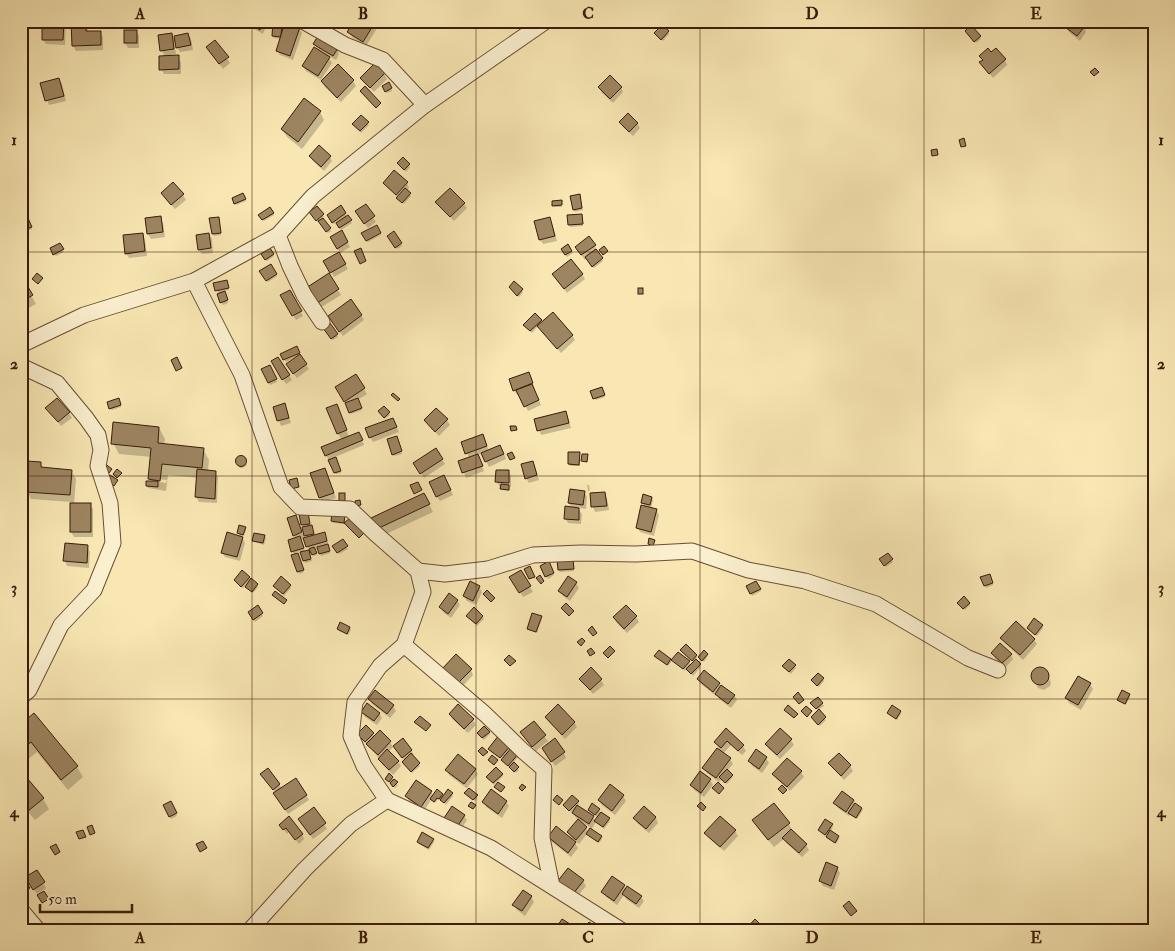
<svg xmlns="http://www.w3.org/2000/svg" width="1175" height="951" font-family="'IM FELL Double Pica',serif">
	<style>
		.shadow { fill: #0003; fill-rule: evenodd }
		.building { fill: #9d8561; stroke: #3a1b08 }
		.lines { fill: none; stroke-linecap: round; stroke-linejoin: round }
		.minor-casing { stroke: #6a4e33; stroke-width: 17 }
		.minor { stroke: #faefce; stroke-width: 15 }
		.grid { fill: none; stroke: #3a1b08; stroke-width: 1; stroke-opacity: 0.55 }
		.neatline { fill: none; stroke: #3a1b08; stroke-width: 2 }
		.grid-label { font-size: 16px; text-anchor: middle; font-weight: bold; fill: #3a1b08 }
	</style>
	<rect width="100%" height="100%" fill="#f8e7b3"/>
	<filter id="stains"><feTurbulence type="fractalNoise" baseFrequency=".004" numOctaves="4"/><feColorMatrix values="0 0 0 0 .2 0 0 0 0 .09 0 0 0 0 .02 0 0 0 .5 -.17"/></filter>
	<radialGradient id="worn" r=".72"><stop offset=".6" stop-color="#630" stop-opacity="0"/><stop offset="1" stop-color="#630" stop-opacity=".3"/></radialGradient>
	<g class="shadow">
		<path d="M43,21H66L65,45L46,44L43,39Z"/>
		<path d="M243,21H268L263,34L245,24Z"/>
		<path d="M282,21L283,23L282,34L299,28L302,33L293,60L280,55L277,50L281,39L274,38L273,36Z"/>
		<path d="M516,21H534L522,30Z"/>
		<path d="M85,22L88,26V32H100L103,37V50L76,51L73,46Z"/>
		<path d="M373,25L376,30L366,46L352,37L349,32Z"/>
		<path d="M971,27L981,39L976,43L968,33Z"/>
		<path d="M1066,27H1084L1086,32L1080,41L1069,32Z"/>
		<path d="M136,31L139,36V48H128L125,43Z"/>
		<path d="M668,32L669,34L663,41L657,35Z"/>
		<path d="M171,34L176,43L188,34L191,39L193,50L180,52L174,42L176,54L170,55V57H178L181,62V74H164L161,69L165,57L162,51L159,36Z"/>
		<path d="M215,41L230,63L223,69L210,52Z"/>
		<path d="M314,44L337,49L339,54L336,60L327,55L332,63L321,80L306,71L303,66L319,51Z"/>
		<path d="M991,54L1005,60L1007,65L993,78L981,63Z"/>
		<path d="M375,65L384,74L387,79L374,92L365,83L362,78Z"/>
		<path d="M338,66L353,81L356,86L341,102L325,87L322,82Z"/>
		<path d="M59,79L62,84L66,101L49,105L47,100Z"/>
		<path d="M389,84L392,91L387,93L384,87Z"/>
		<path d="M621,87L623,92L613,103L602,93L599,88Z"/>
		<path d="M320,112L324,120L302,149L287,137L282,129Z"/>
		<path d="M361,116L369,125L361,133L355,126Z"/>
		<path d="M620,122L637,123L640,128L633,136L623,127Z"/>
		<path d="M310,156L330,157L332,161L324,171L313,161Z"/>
		<path d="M403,159L410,167L406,172L398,163Z"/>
		<path d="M385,183H407L409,188L407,191L411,196L404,204L398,197L388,188Z"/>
		<path d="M183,195L186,200L175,209L165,198Z"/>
		<path d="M243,195L246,201L236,205L233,199Z"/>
		<path d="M580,196L583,210L575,212L574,210Z"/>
		<path d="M437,202L464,204L467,208L454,221L440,207Z"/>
		<path d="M561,202L562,207H555L553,205Z"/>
		<path d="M366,206L376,222L368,228L360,217Z"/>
		<path d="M340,207L352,223L341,230L337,222L334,224L329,215Z"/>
		<path d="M270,209L274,215L264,221L260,215Z"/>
		<path d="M312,215H323L324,217L322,218L331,231L328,233L319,221L318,222Z"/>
		<path d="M581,215L583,226L570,227L568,216Z"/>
		<path d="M27,218L32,229L21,233V220Z"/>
		<path d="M160,218L163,223L165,237L151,239L148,234Z"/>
		<path d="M549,218L552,223L557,241L543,244L540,240Z"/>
		<path d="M219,220L221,235L214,236L213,234Z"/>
		<path d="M341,232L350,247L339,254L348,269L334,277L325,261L340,253L331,237Z"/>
		<path d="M394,232L402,246L397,249L389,236Z"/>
		<path d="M142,234L145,239L147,256L129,258L126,253Z"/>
		<path d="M209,234L212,239L213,253L202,254L199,250Z"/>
		<path d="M381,234V235L368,242L367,241Z"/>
		<path d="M59,244L64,252L56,256L51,249Z"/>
		<path d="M568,246L573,253L567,257L563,249Z"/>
		<path d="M595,246L597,251L603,261L594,268L587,258L585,260L579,252Z"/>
		<path d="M270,250L274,256L267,261L263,255Z"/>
		<path d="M270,266L277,276L268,282L261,272Z"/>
		<path d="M582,274L585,279L567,293L554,275Z"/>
		<path d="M328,275L341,295L320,308L308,288Z"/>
		<path d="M21,278L36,304L21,312Z"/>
		<path d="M227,283L229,290L223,291L228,303L223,305L215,284Z"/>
		<path d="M515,283L523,292L519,297L511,290Z"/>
		<path d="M290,292L303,316L296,320L282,296Z"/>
		<path d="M351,301L364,320L343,336L332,321Z"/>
		<path d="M541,320L543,323L572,335L575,340L561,353L542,331L538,326L532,333L526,327Z"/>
		<path d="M329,325L338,337L333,340L324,328Z"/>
		<path d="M297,348L300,355L309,369L297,378L290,370L297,356L286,362L282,354Z"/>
		<path d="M278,358L292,380L286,384L272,362Z"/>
		<path d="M270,367L277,382L270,385L263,370Z"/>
		<path d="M355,376L367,394L357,400L362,410L351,414L346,404L337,388Z"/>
		<path d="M531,379L535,389H534L541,405L528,411L520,394L517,395L514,390Z"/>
		<path d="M603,390L605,397L596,400L594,398Z"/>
		<path d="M120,401L121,407L112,410L110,408Z"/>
		<path d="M285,405L287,410L291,423L281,426L279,421L275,408Z"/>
		<path d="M384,407L390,415L385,419L380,414Z"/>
		<path d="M47,408L69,413L72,418L61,426Z"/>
		<path d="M339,411L349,437L361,438L364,445L335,457L341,473L336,474L326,455L342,440L338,434Z"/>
		<path d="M565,413L568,418L571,428L541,435L539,430Z"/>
		<path d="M447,420L450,425L439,436L428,425L425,421Z"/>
		<path d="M395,424L399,432L373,442L370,437Z"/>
		<path d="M159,428L165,439L164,445L203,449L209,460L208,471L215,472L218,477L217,503L199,502L196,497L198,478L168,475L166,491L148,488L147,486L152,482L150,479L152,457L119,454L113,443ZM155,479L167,480L166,483L155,481Z"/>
		<path d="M483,436L489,451H503L506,459L489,467L482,453L477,455L484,471L466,478L460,462L470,459L467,453Z"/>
		<path d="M398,440L402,454L394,456L393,454Z"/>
		<path d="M436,450L445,464L424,478L415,463Z"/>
		<path d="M579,453L580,455V466H570L569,464Z"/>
		<path d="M239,457L243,458L247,465L246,466L242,468H240L236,461Z"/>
		<path d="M532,462L535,467L539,480L529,483L526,478Z"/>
		<path d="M40,463L44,469L71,471L76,479L74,504H90L93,509V537H74L71,532V502L31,499L27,492Z"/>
		<path d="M325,469L336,498L323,502L320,498Z"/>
		<path d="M497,471H508L511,476V487H510L509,491L503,490L501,487H500L497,482Z"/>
		<path d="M447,482L453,495L440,501L437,497Z"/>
		<path d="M587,485H589L590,491H588Z"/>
		<path d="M584,492L587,497L586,509L578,508L582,514L581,524L568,523L565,518L572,508L569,503Z"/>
		<path d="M604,493L607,498L609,510L595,512L593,507Z"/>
		<path d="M652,498L653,500L651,508L656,510L659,515L654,536L640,532L637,527L645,507L643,503Z"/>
		<path d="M428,502L433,512L382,536L378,529Z"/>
		<path d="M307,513L314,536L324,533L327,538L330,553L321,556L319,549L315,550L317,555L314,556L311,551L308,552L312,561L305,563L301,551L296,552L304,572L299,574L295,555L292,551L296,539L294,535L296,517L304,537H306L300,515ZM305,537L309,551L305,552L301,539Z"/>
		<path d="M344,516L345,518L344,524L333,523L332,521Z"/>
		<path d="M245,528L246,530L244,536L241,535L245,543L240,561L225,557L222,552L241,537L238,533Z"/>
		<path d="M264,536L266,538L264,545L255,542L254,540Z"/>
		<path d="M342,541L348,549L339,554L334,546Z"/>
		<path d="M87,547L90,552L89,568L67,566L65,561Z"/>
		<path d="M888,554L893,562L886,567L881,559Z"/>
		<path d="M572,561L574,571L560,572L559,570Z"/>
		<path d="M548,563L554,575L548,579L541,566Z"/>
		<path d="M520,572L533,592L523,597L511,578Z"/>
		<path d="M990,577L993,585L986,588L982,578Z"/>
		<path d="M249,578L251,581L257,585L258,587L253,593L248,589L246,585L243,588L235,581Z"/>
		<path d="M756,582L761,591L752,596L747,587Z"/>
		<path d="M576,583L579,588L570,601L563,596L560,591Z"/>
		<path d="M274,586H290L291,588L284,596Z"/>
		<path d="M479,587L482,592L476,605L467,601L464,596Z"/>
		<path d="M457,600L460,605L451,618L443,612L441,607Z"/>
		<path d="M969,603L970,605L965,610L960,605Z"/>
		<path d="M257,607L263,616L255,622L249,612Z"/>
		<path d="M474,609L484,619L477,626L469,618Z"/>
		<path d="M541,617L542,619L537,633L529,630L528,628Z"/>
		<path d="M636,617L639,622L627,633L617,623L614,618Z"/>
		<path d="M1042,626L1043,628L1037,636L1028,628Z"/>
		<path d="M350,628L351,630L348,635L339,631L338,629Z"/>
		<path d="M1002,638L1034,640L1037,644L1023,660L1005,643Z"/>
		<path d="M683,652L696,656L697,658L695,660L701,667L693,676L687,668L685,671L673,660L689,662L691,666L694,662Z"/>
		<path d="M992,653L1011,655L1013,659L1005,668L995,658Z"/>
		<path d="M707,654L708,656L704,662L699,657Z"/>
		<path d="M656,656L670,660L671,662L668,666Z"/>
		<path d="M789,660L796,668L791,674L785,668Z"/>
		<path d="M1040,669L1046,671L1051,683L1050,686L1044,690L1038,688L1033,675L1034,672Z"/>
		<path d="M471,670L473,675L460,689L446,675Z"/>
		<path d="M581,679L601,680L604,685L593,694L584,684Z"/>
		<path d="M698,679L719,684L721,687L734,695L737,700L731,708L719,699L717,695L716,696L701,684Z"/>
		<path d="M823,679L824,681L819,687L814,682Z"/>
		<path d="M1090,684L1093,689L1081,710L1069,703L1067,698Z"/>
		<path d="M1129,695L1130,697L1126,705L1120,702L1118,700Z"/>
		<path d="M818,698L824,706L818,710L826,720L820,726L814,719L819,711L813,705Z"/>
		<path d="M370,699L393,706L396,711L390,718L372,704Z"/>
		<path d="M362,712L379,713L382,718L377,725L365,717Z"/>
		<path d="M900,712L901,714L897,720L888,713Z"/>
		<path d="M450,715L473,720L476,725L468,733L453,720Z"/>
		<path d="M546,717L574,722L577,727L565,739L549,722Z"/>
		<path d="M534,723L548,741L536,751L525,738Z"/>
		<path d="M21,726L77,767L83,777L68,790L37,752L21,765Z"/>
		<path d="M726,730L743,746L746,751L742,755L731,745L723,754L730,759L733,764L727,771L733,777L727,784L722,779L719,782L707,773L704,768L719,748L715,742Z"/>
		<path d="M380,732L390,742L393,747L388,752L398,761L401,766L393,775L382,764L380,760V759L359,736L373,734L375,737Z"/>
		<path d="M488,732L490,734L484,740L479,735Z"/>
		<path d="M499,737L519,756L513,763L519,770L516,773L510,766L509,767L504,763L506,761L492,750V753L490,749Z"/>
		<path d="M791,740L794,745L780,759L769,749L766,744Z"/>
		<path d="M411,750L414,755L412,756L420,766L412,773L405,764V761L397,751Z"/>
		<path d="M546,753H564L566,758L555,766Z"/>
		<path d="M839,755L850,766L853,771L844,780L833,768L830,764Z"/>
		<path d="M766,758L769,763L762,773L752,766L750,761Z"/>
		<path d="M787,760L801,772L804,777L790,791L777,779L774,774Z"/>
		<path d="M447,770H475L478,774L467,788L478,798L475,801L466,793L469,790L449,775Z"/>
		<path d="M21,773L43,799L49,809L35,820L21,804Z"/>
		<path d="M502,774L503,776L494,785L489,779Z"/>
		<path d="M392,778L398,785L395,788L388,781Z"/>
		<path d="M265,779L279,784L282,789L306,795L309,800L288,814L277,798L276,793Z"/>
		<path d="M710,780L713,785L704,797L694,790L692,785Z"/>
		<path d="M610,786L623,796L626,801L615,815L602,805L599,800Z"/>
		<path d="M431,792L433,796L442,795L443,797L452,794L453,796L446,805L441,799L440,800L438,799L435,803L431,800L424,811L409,801L406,796Z"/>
		<path d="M842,793L854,801L856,805L863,810L857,819L850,815L849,816L838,808L835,803Z"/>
		<path d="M578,801L579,803L577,806L593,817L595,821L598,818L589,810H599L600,812L610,821L604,829L596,822L591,830L601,837L602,839L599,843L587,834L579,844L571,837L569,832L579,820L576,818L572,811L571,812L565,807ZM579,820L591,828L588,833L586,828L578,821Z"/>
		<path d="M171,802L177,816L171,819L164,805Z"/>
		<path d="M484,802H506L509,806L502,818L486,807Z"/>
		<path d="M774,805L789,824L793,832L806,845L809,850L802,857L786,843L784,839L774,847L758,828Z"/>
		<path d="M644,808L656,818L658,823L649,833L637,823L635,818Z"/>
		<path d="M464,816L467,820L460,831L448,823Z"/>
		<path d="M825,821L833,827L830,832L838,837L839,839L836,844L829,839L819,830Z"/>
		<path d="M302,824H324L327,829L313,839Z"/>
		<path d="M280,825L302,834L304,839L299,844L289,832L287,834Z"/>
		<path d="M735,831L738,836L724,851L709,838L706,833Z"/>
		<path d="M549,837L575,843L578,848L571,857L552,842Z"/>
		<path d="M433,840L434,842L429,850L419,844L418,842Z"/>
		<path d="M837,868L840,873L834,890L823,886L820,881Z"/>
		<path d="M36,872L46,888L37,894L27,878Z"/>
		<path d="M583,881L586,886L576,898L559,882Z"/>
		<path d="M624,886L626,890L641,897L644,901L639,908L626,899L624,895L617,905L606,897L603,892Z"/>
		<path d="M531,897L534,902L525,916L517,910L514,905Z"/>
	</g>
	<g class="building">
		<path d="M42,21H64L63,40H42Z"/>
		<path d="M71,21H85L86,31H101V45L72,46Z"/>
		<path d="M245,21H264L260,30Z"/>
		<path d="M273,21H282L281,37L272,36Z"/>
		<path d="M354,21H369L374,24L363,42L347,32Z"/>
		<path d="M1069,21H1077L1085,26L1077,36L1065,27Z"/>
		<path d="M285,22L300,27L290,56L276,51Z"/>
		<path d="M662,25L669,31L661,40L654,33Z"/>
		<path d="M971,25L981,36L974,42L965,31Z"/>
		<rect x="124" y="30" width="13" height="13"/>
		<path d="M172,33L174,49L160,51L158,35Z"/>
		<path d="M188,33L191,45L176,48L174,36Z"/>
		<path d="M318,36L338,48L333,56L313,44Z"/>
		<path d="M215,40L229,57L219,64L206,47Z"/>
		<path d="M314,47L330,57L318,76L302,66Z"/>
		<path d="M988,48L991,52L996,48L1006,59L989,74L979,62L983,60L979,56Z"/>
		<path d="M179,55V69L159,70V56Z"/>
		<path d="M375,63L385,73L370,88L360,78Z"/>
		<path d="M338,64L354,80L337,98L321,81Z"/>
		<path d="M1095,68L1099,72L1094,76L1090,72Z"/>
		<path d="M610,75L622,87L610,99L598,87Z"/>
		<path d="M59,78L64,96L45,101L40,83Z"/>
		<path d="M389,82L392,88L385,92L382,86Z"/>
		<path d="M365,86L381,103L376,108L360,91Z"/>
		<path d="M304,98L321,111L298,142L281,129Z"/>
		<path d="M628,113L638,123L629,132L619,122Z"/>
		<path d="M361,115L369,122L360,131L352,124Z"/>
		<path d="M964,138L966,146L961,147L959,140Z"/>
		<path d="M319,145L331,156L321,167L309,156Z"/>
		<path d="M937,149L938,155L932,156L931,150Z"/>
		<path d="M403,157L410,164L404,170L397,163Z"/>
		<path d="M394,170L408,182L396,195L383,183Z"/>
		<path d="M173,182L184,194L171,205L161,193Z"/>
		<path d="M405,188L411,193L402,203L396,198Z"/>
		<path d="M450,188L465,203L450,217L435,202Z"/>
		<path d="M243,193L246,199L234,204L232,198Z"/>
		<path d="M580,194L582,208L573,210L570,196Z"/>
		<path d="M562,200V205L552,206V201Z"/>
		<path d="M366,204L375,216L364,224L355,211Z"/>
		<path d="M341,205L346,213L332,223L327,215Z"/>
		<path d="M317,206L324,214L316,221L309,212Z"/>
		<path d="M270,207L274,213L262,220L258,215Z"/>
		<path d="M582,214L583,224L568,225L567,215Z"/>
		<path d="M348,215L352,220L339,228L336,223Z"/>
		<path d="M27,216L32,227L21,231V219Z"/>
		<path d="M161,216L163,232L147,234L145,218Z"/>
		<path d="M219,217L221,233L212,234L209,218Z"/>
		<path d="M550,217L555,236L539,240L534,221Z"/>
		<path d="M323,218L331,228L326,232L318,221Z"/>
		<path d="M377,225L381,233L366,241L361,233Z"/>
		<path d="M342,230L348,242L337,249L330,237Z"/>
		<path d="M394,231L402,243L395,248L387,236Z"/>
		<path d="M143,233L145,251L125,254L123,235Z"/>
		<path d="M209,233L211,248L198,250L196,235Z"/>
		<path d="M589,236L596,245L581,255L575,247Z"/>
		<path d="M60,243L64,249L53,255L50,248Z"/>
		<path d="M568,244L572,251L565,255L561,249Z"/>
		<path d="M604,246L608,251L603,255L599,250Z"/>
		<path d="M270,248L274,254L265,260L261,254Z"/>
		<path d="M361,248L366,261L360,264L354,251Z"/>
		<path d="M596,249L603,258L592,267L585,257Z"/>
		<path d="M339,252L346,264L330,273L323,261Z"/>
		<path d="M571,259L583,274L564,289L552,274Z"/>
		<path d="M271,264L277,274L266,281L259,271Z"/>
		<path d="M37,273L43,278L38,284L32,279Z"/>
		<path d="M329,273L339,289L316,304L306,288Z"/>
		<path d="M21,276L33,295L21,302Z"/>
		<path d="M227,280L229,288L215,291L213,283Z"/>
		<path d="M514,281L523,289L517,296L509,287Z"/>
		<rect x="638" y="288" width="5" height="6"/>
		<path d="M290,290L302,311L292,316L280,295Z"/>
		<path d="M225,291L228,300L220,303L217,294Z"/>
		<path d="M351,299L362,315L339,332L328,316Z"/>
		<path d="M553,312L573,335L557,349L537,326Z"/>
		<path d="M535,313L542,320L530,331L523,325Z"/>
		<path d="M330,323L338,334L331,339L323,328Z"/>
		<path d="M297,346L300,353L283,360L280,354Z"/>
		<path d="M300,354L307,364L293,374L286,364Z"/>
		<path d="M177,357L182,368L176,371L171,360Z"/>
		<path d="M278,357L290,375L282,380L271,361Z"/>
		<path d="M270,365L277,379L268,383L261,369Z"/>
		<path d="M529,372L533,383L513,391L509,379Z"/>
		<path d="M356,374L365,388L344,402L335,387Z"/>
		<path d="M532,384L539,400L524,407L516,390Z"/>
		<path d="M602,387L605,395L593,399L590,391Z"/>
		<path d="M393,393L400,399L398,401L391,395Z"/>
		<path d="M57,398L70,412L58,422L45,408Z"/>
		<path d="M119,398L121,405L109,409L107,402Z"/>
		<path d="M358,398L362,408L349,413L345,403Z"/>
		<path d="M285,403L289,418L277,421L273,407Z"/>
		<path d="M337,404L347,430L337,434L326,408Z"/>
		<path d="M384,406L390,412L384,418L378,411Z"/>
		<path d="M436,408L448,419L435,432L424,420Z"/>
		<path d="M566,411L569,423L537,431L534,419Z"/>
		<path d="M393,418L397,427L369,438L365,428Z"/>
		<path d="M113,422L159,427L158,443L204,448L202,468L162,464L160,481L148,479L151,448L111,444Z"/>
		<path d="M510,426H516L517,430L511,431Z"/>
		<path d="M359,432L363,440L325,456L321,447Z"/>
		<path d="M483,434L487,446L465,454L461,442Z"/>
		<path d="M397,436L402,451L392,455L387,439Z"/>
		<path d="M500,445L504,454L485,462L481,453Z"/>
		<path d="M436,448L443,459L420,474L413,463Z"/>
		<path d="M512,452L515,458L510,460L507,454Z"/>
		<path d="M568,452H580L579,465L568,464Z"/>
		<path d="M478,454L483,466L462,473L458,461Z"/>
		<path d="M582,454H588L587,462L581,461Z"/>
		<circle cx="241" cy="461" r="5.5"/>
		<path d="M336,457L341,471L334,473L328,460Z"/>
		<path d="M27,461L41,462V467L72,470L70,495L26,492Z"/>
		<path d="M533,461L537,475L525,479L521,464Z"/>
		<path d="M104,463L112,469L109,473L101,467Z"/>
		<path d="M325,468L334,493L319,498L310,473Z"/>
		<path d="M117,469L122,473L117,478L113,474Z"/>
		<path d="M197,469L216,471L215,499L195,497Z"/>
		<path d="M496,470H509V483L495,482Z"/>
		<path d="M110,475L118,480L114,486L106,480Z"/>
		<path d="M444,475L451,490L436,497L429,482Z"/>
		<path d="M297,478L299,487L291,489L289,480Z"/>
		<path d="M146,481H158V487L146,486Z"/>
		<path d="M418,482L422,490L414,494L410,485Z"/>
		<path d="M501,484L509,485V490L500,489Z"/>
		<path d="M570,489L585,491L583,505L568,503Z"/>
		<path d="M605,492L607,506L591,507L590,493Z"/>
		<rect x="339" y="493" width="6" height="8"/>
		<path d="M424,493L430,504L377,529L371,518Z"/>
		<path d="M643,494L652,497L650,505L641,503Z"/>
		<path d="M360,500L361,505L356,506L355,501Z"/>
		<rect x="70" y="503" width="21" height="29"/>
		<path d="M641,505L657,509L651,532L636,528Z"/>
		<path d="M565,506L579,508V520L564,519Z"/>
		<path d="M308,512L310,524L301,525L299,514Z"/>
		<path d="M332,513L345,515L344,523L331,521Z"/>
		<path d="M296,515L302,532L293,536L287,518Z"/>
		<path d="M350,518L365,532L359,538L344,523Z"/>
		<path d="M239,525L246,527L243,535L237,533Z"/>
		<path d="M312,525L314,534L304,536L302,527Z"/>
		<path d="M227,532L243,537L237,557L221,553Z"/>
		<path d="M325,532L327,541L306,547L303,538Z"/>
		<path d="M254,533L265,535L263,543L252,541Z"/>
		<path d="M300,536L304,548L291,552L288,540Z"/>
		<path d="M649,538L655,540L653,546L648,544Z"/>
		<path d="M343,539L348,546L337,553L332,546Z"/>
		<path d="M65,543L88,545L87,563L63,561Z"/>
		<path d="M328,544L330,551L319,554L317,547Z"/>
		<path d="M314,547L317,553L312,555L309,549Z"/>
		<path d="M309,550L311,559L303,561L300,552Z"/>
		<path d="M298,553L304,570L297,572L291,555Z"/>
		<path d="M888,553L893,559L884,566L879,559Z"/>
		<path d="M573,559L574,569L558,570L557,560Z"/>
		<path d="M549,561L554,573L545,577L540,566Z"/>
		<path d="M530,566L535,577L529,579L524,569Z"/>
		<path d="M242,570L250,577L241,587L234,580Z"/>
		<path d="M521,570L531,586L519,593L509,577Z"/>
		<path d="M990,574L993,583L984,586L980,577Z"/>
		<path d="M540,575L544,581L541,584L536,578Z"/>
		<path d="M281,576L291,585L283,594L273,586Z"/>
		<path d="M568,576L577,582L567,597L558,591Z"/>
		<path d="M251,578L258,584L252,592L245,587Z"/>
		<path d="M470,581L480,586L473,601L463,596Z"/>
		<path d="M756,581L761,589L750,594L746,586Z"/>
		<path d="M487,590L495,598L491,602L483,594Z"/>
		<path d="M275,591L287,600L284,604L272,595Z"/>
		<path d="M449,593L458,600L448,614L439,607Z"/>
		<path d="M964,596L970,603L963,609L957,603Z"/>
		<path d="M566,603L574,611L569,616L561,608Z"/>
		<path d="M258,605L263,613L253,620L248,612Z"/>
		<path d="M626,605L637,616L624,629L613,617Z"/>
		<path d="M474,607L483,616L476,624L466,616Z"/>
		<path d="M532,613L542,616L536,632L527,629Z"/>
		<path d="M1034,618L1043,625L1035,635L1027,628Z"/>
		<path d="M1016,621L1035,639L1020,655L1000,638Z"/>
		<path d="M340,622L350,627L347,634L337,629Z"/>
		<path d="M592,626L597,633L593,636L588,630Z"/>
		<path d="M582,638L585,641L581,646L577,642Z"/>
		<path d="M1000,643L1012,654L1002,663L991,653Z"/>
		<path d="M686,644L697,655L692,661L680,650Z"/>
		<path d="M610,646L615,651L608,658L603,653Z"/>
		<path d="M591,648L595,653L590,656L587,651Z"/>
		<path d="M659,650L671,659L667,665L654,656Z"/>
		<path d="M704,650L708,654L702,661L698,657Z"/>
		<path d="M678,652L690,661L683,669L671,660Z"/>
		<path d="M456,654L472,669L457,684L441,670Z"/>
		<path d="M509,655L516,661L510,666L504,660Z"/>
		<path d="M696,659L701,664L691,674L686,669Z"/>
		<path d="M789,659L796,665L789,672L782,666Z"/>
		<path d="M591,667L602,679L590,690L579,679Z"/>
		<circle cx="1040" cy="676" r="9"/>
		<path d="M704,670L720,683L713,692L697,679Z"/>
		<path d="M818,673L824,678L817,686L811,680Z"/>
		<path d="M1078,676L1091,683L1078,705L1065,698Z"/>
		<path d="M721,685L735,695L728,704L715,694Z"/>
		<path d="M375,690L394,705L387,714L368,699Z"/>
		<path d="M1122,690L1130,694L1125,704L1117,700Z"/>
		<path d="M798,692L804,700L799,704L793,697Z"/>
		<path d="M818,697L823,703L816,709L810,703Z"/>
		<path d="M367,703L380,713L374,721L361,712Z"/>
		<path d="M458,704L474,719L464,729L449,714Z"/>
		<path d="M558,704L575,722L562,735L545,717Z"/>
		<path d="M788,705L798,714L794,718L784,710Z"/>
		<path d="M892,705L901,711L896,719L887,713Z"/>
		<path d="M806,706L812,711L807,717L801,711Z"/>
		<path d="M819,709L826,717L818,725L811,717Z"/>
		<path d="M34,713L78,766L61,780L31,742L21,750V724Z"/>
		<path d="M420,716L431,725L426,731L414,722Z"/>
		<path d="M534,721L546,735L532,747L520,732Z"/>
		<path d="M366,725L374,733L365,742L357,734Z"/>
		<path d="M484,726L490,732L482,738L477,733Z"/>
		<path d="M726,728L744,745L738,751L727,741L721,748L714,742Z"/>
		<path d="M780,728L792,739L777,755L765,744Z"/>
		<path d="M380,730L391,741L378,755L366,744Z"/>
		<path d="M499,735L511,745L500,758L488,749Z"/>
		<path d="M403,738L412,750L402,758L393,746Z"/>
		<path d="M555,738L565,752L551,762L542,748Z"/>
		<path d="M482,747L488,752L483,756L478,751Z"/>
		<path d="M512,747L519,753L508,766L501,760Z"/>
		<path d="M717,748L731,758L716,778L702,768Z"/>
		<path d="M387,749L399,761L389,770L378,759Z"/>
		<path d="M756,749L767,757L759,769L748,761Z"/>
		<path d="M411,753L420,763L411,772L402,762Z"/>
		<path d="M839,753L851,765L841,776L828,763Z"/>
		<path d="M458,754L476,769L464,784L445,770Z"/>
		<path d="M492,755L498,760L494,765L488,760Z"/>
		<path d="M787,758L802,771L787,787L772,774Z"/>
		<path d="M514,762L519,767L514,772L509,767Z"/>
		<path d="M496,767L503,774L493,783L486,777Z"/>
		<path d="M268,768L280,784L273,790L260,774Z"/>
		<path d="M727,769L733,775L725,783L719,777Z"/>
		<path d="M21,771L44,798L28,811L21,802Z"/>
		<path d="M700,771L711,779L701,793L690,785Z"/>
		<path d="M389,773L393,777L389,782L385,779Z"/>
		<path d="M296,778L307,795L285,810L273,793Z"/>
		<path d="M394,779L398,782L393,787L390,783Z"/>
		<path d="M416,780L432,791L421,807L405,796Z"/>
		<path d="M498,782L505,787L501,792L494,787Z"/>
		<path d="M718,782L724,788L719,794L712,788Z"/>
		<path d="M522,784L526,787L522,791L519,788Z"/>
		<path d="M610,784L624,795L612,811L598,800Z"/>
		<path d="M782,785L787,790L783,794L778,789Z"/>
		<path d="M469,788L478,795L473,800L464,793Z"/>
		<path d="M437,789L443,794L439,799L437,798L434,802L430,799Z"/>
		<path d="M448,789L453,793L444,803L440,800Z"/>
		<path d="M491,789L507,801L498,814L482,802Z"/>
		<path d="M842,791L854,800L846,812L833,803Z"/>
		<path d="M557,795L563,800L559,805L553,800Z"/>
		<path d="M572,795L579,801L569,811L563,805Z"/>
		<path d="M171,801L177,813L169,817L163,805Z"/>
		<path d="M471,802L476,805L473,809L468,806Z"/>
		<path d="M701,802L706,807L703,811L697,806Z"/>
		<path d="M592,803L600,809L595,815L588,810Z"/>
		<path d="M774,803L790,823L768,840L752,820Z"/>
		<path d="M855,803L862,808L856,818L848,813Z"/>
		<path d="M577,805L594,816L589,824L572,813Z"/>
		<path d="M452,806L465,815L457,827L444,818Z"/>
		<path d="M644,806L656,817L646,829L633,818Z"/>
		<path d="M314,807L326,823L310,835L298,819Z"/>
		<path d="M601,812L610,818L603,827L594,821Z"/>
		<path d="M289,816L303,834L295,840L286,828L283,830L279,825Z"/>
		<path d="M720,816L736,830L720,847L704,833Z"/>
		<path d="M578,819L587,827L576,840L567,832Z"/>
		<path d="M825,819L833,824L825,835L818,830Z"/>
		<path d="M92,825L95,833L90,835L87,827Z"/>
		<path d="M556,826L576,842L568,853L548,837Z"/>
		<path d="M590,828L602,836L598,842L586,834Z"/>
		<path d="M791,829L807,844L799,853L782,838Z"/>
		<path d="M83,830L86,837L79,839L76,832Z"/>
		<path d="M830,830L839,836L835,843L826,837Z"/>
		<path d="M422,832L434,839L428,848L417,842Z"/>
		<path d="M203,841L207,848L200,852L196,844Z"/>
		<path d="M56,844L60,852L55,855L50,847Z"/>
		<path d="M826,862L838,867L831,886L819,881Z"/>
		<path d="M568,868L584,880L573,894L557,882Z"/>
		<path d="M37,870L45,882L33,890L25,877Z"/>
		<path d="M612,876L625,885L614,901L601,892Z"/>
		<path d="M24,879L30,888L25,891L21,885V881Z"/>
		<path d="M627,886L642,896L636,904L622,894Z"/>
		<path d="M523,890L532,896L522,911L512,905Z"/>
		<path d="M44,891L49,899L42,903L37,895Z"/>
		<path d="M849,901L857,911L851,916L843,906Z"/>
		<path d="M562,919L578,929L577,930H562L563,928L558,925Z"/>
		<path d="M755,919L762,926L758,930H745Z"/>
		<path d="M589,922L594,925L591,930L585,927Z"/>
		<path d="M596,923L605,928L604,930H592Z"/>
		<path d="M556,925L562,928V930H554Z"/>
	</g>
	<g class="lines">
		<defs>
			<g id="minor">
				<path d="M303,21L345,45L383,60L425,105"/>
				<path d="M278,235L290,266L304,295L322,322"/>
				<path d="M194,281L242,375L281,487L300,507L350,509L376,534L418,571L423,592L404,645L380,666L355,702L351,736L364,766L387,800L491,848L621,930"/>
				<path d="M21,345L84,315L194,281L278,235L313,196L425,105L546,21"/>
				<path d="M21,366L57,383L86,418L98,435L101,450L98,466L110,503L113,543L94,590L61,625L29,690L21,697"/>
				<path d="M418,571L445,574L488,569L533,555L581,553L636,554L692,551L748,570L805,581L876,604L968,658L998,670"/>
				<path d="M404,645L485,714L523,751L544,769L542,838L552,886"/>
				<path d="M21,910L38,930"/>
				<path d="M250,930L305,869L351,824L387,800"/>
			</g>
		</defs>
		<use href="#minor" class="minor-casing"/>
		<use href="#minor" class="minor"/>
	</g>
	<path class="grid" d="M252,21V930M476,21V930M700,21V930M924,21V930M21,252H1154M21,476H1154M21,699H1154"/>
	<rect width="1175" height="951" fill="none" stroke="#f8e7b3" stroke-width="55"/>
	<path d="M40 904v8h92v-8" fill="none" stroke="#3a1b08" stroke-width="2.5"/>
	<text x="48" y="904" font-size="15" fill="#3a1b08" stroke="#faefce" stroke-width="4" paint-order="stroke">50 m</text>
	<rect x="28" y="28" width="1120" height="896" class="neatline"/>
	<g class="grid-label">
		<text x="140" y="19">A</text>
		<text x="363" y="19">B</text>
		<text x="588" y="19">C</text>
		<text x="812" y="19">D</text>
		<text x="1036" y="19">E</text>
		<text x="14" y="145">1</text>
		<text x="1161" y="145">1</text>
		<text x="14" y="369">2</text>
		<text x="1161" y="369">2</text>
		<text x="14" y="593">3</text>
		<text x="1161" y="593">3</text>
		<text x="14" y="817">4</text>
		<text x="1161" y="817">4</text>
		<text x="140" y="943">A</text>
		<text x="363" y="943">B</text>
		<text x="588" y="943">C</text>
		<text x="812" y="943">D</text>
		<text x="1036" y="943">E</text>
	</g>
	<rect width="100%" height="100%" filter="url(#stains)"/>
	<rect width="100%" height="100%" fill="url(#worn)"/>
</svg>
